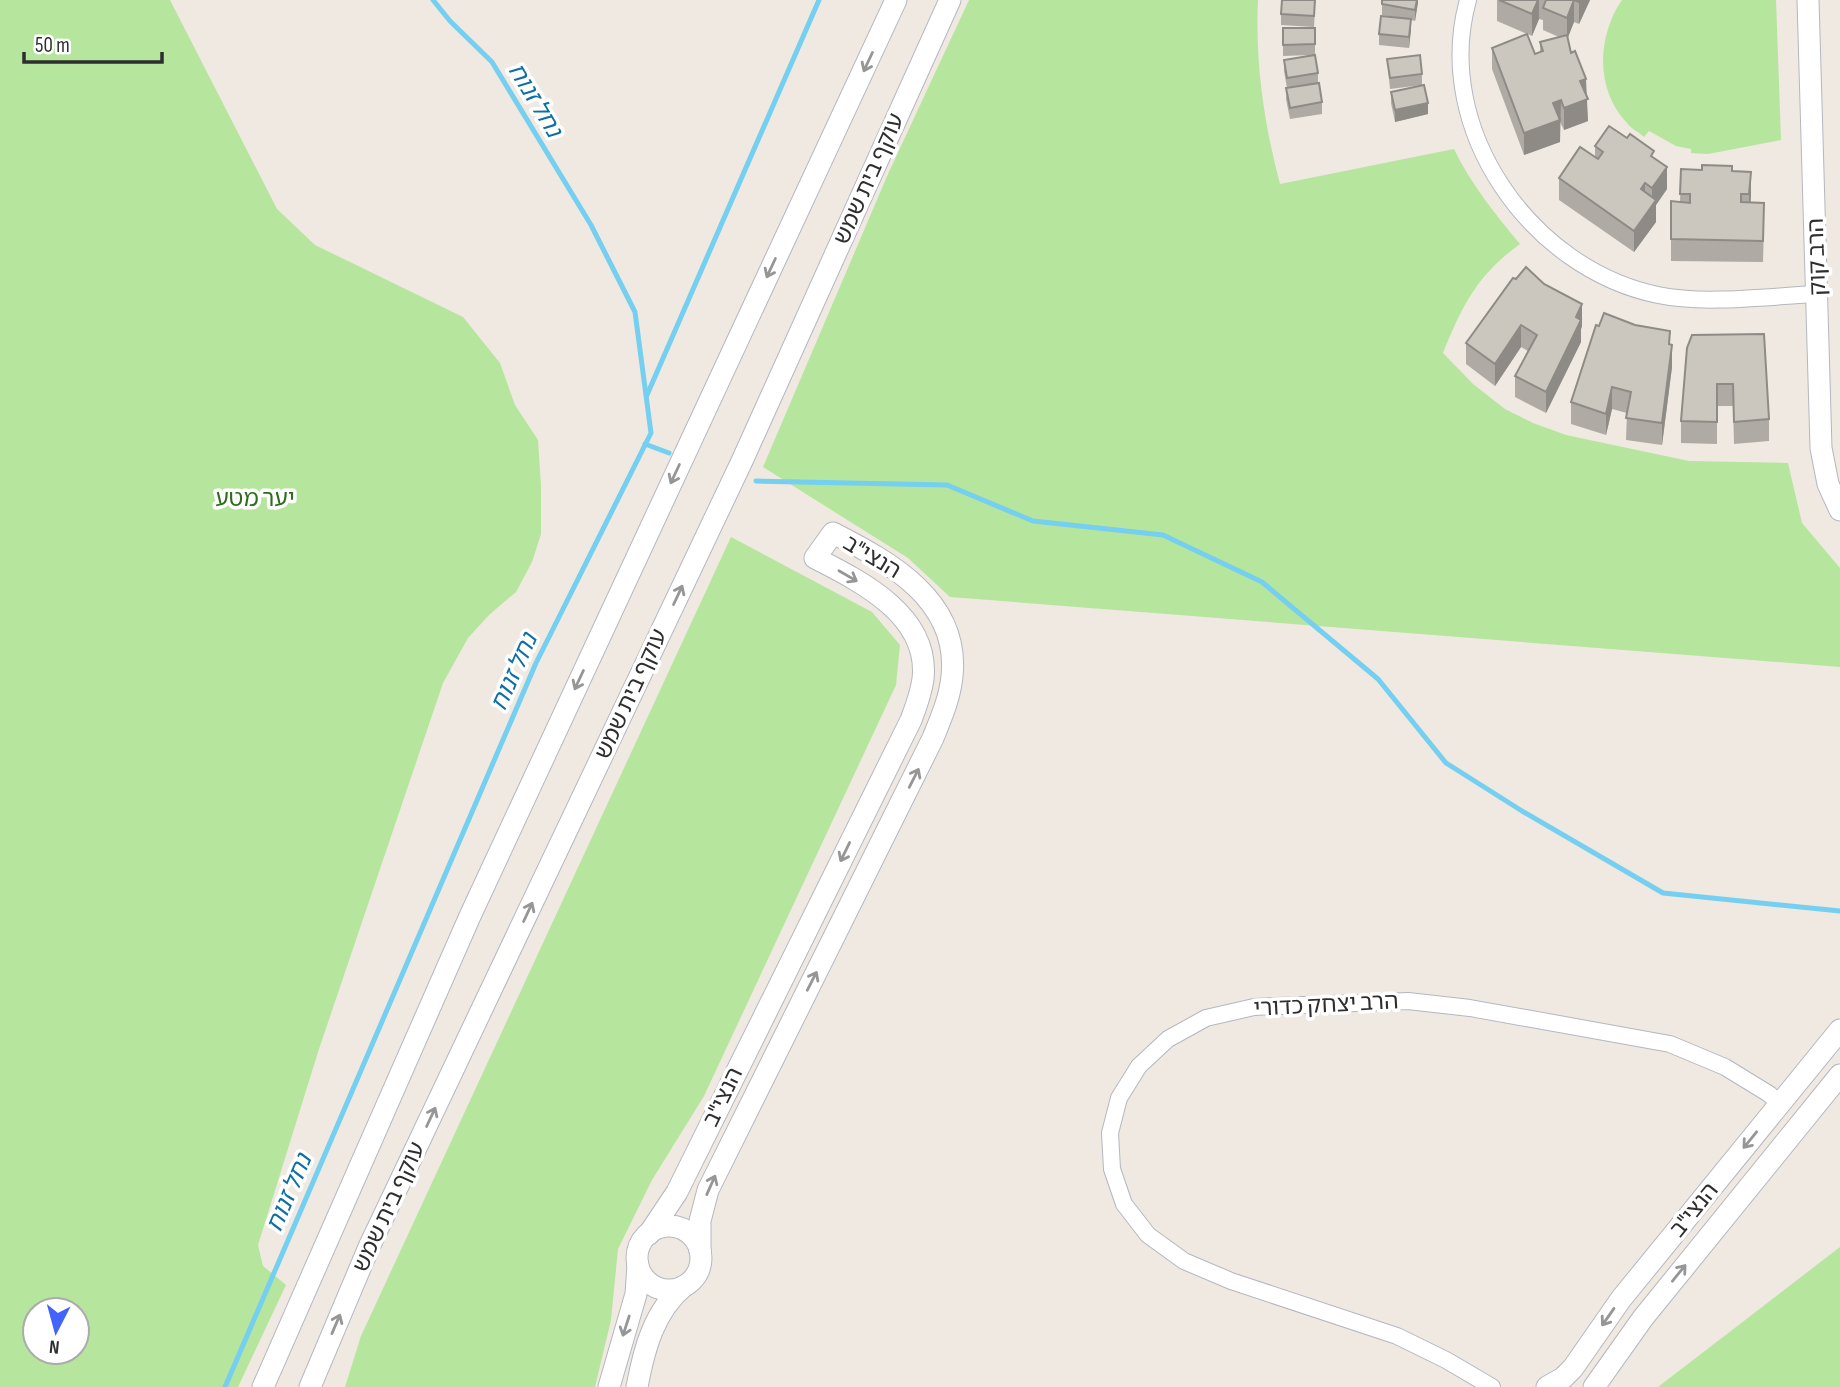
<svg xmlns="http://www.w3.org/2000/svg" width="1840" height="1387" font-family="'Sofia Sans Condensed','Noto Sans Hebrew',sans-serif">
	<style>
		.green { fill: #b6e59e; fill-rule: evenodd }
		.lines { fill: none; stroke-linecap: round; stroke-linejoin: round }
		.stream { stroke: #75cff0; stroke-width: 5 }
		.street-casing { stroke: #b4b7c1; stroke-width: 18 }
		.secondary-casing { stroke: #b4b7c1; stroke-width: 23 }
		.street { stroke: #fff; stroke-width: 16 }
		.secondary { stroke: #fff; stroke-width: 21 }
		.wall { fill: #afaba4 }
		.shaded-wall { fill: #8e8b86 }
		.building { fill: #cbc7bf; stroke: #8e8b86; stroke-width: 2 }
		.oneway { stroke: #969696 }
		.labels { text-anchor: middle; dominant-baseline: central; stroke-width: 7; stroke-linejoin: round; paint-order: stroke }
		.street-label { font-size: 23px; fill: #2e2e2e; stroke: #fff }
		.park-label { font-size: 23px; fill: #2c6e1b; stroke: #fff }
		.water-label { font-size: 24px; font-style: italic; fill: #0d6fa3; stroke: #fff }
	</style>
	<rect width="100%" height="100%" fill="#efe9e1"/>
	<g class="green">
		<path d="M0,0H170L277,209L315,245L463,317L500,363L515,405L538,440L541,486V534L532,562L516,592L489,615L468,638L443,683L319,1049L258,1245L263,1266L286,1285L238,1387H0ZM35,1310H77V1352H35Z"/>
		<path d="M969,0H1258C1255,63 1264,123 1280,184L1454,149C1471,184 1495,214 1520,244C1477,275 1462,306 1443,353L1473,384L1505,409L1533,423L1566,435L1689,461L1788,463L1802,523L1840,568V667L950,597L908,558L763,467L888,174Z"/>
		<path d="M1622,0H1776L1781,140L1708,154L1691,153V149L1676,146L1649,131L1644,137C1639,132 1631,129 1627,123C1595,90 1597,36 1622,0Z"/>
		<path d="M731,537L872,612L900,645L896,685L704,1096L652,1180L618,1249L611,1320L595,1387H345L361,1336Z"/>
		<path d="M1840,1247V1387H1658Z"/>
	</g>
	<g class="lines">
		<g class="stream">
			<path d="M647,395L819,0"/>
			<path d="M645,444L669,453"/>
			<path d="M756,481L947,485L1033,521L1163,535L1262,582L1378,679L1446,763L1522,811L1663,893L1840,911"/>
			<path d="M225,1387L536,663L651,433L635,312L591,225L492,62L450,21L433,0"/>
		</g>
		<defs>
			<g id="street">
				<path d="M1468,0C1432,129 1531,269 1658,295C1705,305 1770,296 1818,294"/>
				<path d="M1492,1387L1446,1360L1397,1336L1231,1281L1184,1261L1148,1235L1124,1204L1112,1169L1110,1133L1119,1098L1139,1066L1168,1039L1206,1018L1254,1007L1408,1001L1470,1008L1670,1044L1725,1067L1769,1094L1780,1104"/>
			</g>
			<g id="secondary">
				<path d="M1808,0L1821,448L1828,484L1840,510"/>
				<circle cx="669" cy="1258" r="32"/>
				<path d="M649,1234L677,1192L911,720C916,707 921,694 923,679C930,616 862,582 815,558L833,533C890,562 960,601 952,676C950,698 941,718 933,738L708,1190L700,1221V1251"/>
				<path d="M263,1387L470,916L896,0"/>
				<path d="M310,1387L369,1247L742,461L950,0"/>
				<path d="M609,1387L636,1294L638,1265"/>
				<path d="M637,1387C644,1349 654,1311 684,1286"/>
				<path d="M1547,1387L1563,1378L1573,1368L1621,1299L1840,1030"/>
				<path d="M1594,1387L1643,1318L1840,1075"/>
			</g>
		</defs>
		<use href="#street" class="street-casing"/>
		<use href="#secondary" class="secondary-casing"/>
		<use href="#street" class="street"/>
		<use href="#secondary" class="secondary"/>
	</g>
	<g class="wall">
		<path d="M1418,0L1415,21L1411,20L1409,48L1379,45V34L1395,17L1382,15V4Z"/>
		<path d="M1497,0H1590L1579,24L1574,22L1567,38L1571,53L1586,95L1588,121L1564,130L1560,122V142L1524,155L1492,69V48L1535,54L1540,52V42L1559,37L1543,30V20L1539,19L1532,36L1497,21Z"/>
		<path d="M1315,9L1314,27L1281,25V14Z"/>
		<path d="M1283,28H1315V55L1318,73V83L1322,102V114L1290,119L1286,99L1287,88L1284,71V60L1311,55L1283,56Z"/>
		<path d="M1387,59L1422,74V85L1390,89Z"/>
		<path d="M1391,92L1428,114L1395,122L1391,103Z"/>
		<path d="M1595,146L1654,158L1667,189L1656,205V222L1634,252L1559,200V178L1595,157Z"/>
		<path d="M1681,169L1732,171L1751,194V202L1764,225L1763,262L1671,261V201L1680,202Z"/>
		<path d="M1513,278L1582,326L1581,329V342L1546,413L1515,397V376L1528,351L1521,347L1495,386L1466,364V343Z"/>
		<path d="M1692,335L1769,419V441L1734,444L1733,406H1717V444L1681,443V421Z"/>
		<path d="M1670,344L1672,367L1662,445L1626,440L1627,413L1612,409L1606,435L1571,424V402Z"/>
	</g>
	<g class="shaded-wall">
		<path d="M1417,0H1418V3L1415,21V10Z"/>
		<path d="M1538,0H1539V19L1532,36V14Z"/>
		<path d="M1574,0V22L1567,40V18Z"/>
		<path d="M1581,0H1590L1579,24V2Z"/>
		<path d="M1411,19V30L1409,48V37Z"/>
		<path d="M1586,79L1588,121L1564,130V108L1580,81Z"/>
		<path d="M1561,100L1560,142L1524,155V133L1553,103Z"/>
		<path d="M1428,103V114L1395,122V110Z"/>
		<path d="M1667,167V189L1656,205V222L1634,252V231L1652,205V188Z"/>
		<path d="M1751,172V194L1749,216V194Z"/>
		<path d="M1645,183V205L1641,189Z"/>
		<path d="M1582,304V326L1581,329V342L1546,413V392Z"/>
		<path d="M1521,325V347L1495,386V364Z"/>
		<path d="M1672,345V367L1662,445V423Z"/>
		<path d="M1612,387V409L1606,435V414Z"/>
	</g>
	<g class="building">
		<path d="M1282,0H1315L1314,16L1281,14Z"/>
		<path d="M1382,0H1417L1415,10L1382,4Z"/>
		<path d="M1499,0H1538L1532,14Z"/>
		<path d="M1546,0H1581L1579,2L1574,0L1567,18L1543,8Z"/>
		<path d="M1381,16L1411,19L1409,37L1379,34Z"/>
		<path d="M1283,28H1315V44L1283,45Z"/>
		<path d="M1527,34L1535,54L1543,51L1540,42L1567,35L1571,53L1575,51L1586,79L1580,81L1588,99L1564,108L1561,100L1553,103L1560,120L1524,133L1492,48Z"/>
		<path d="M1315,55L1318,73L1287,78L1284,60Z"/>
		<path d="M1420,55L1422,74L1390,78L1387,59Z"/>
		<path d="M1319,83L1322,102L1290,108L1286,88Z"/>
		<path d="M1424,85L1428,103L1395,110L1391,92Z"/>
		<path d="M1609,126L1627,138L1630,134L1654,151L1651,156L1667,167L1652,188L1645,183L1641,189L1656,200L1634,231L1559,178L1580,147L1598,159L1603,152L1595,146Z"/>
		<path d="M1702,165L1732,166V171L1751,172L1749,194H1741V202L1764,203L1763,241L1671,239V201L1690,203V194H1680L1681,169L1702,170Z"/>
		<path d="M1526,267L1544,284L1582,304L1576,317L1581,320L1546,392L1515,376L1537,335L1521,325L1495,364L1466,343L1513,278L1516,279Z"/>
		<path d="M1604,313L1635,325L1670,331L1669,344L1672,345L1662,423L1626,418L1631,392L1612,387L1606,414L1571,402L1596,325L1599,326Z"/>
		<path d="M1764,334L1769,419L1734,422L1733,384H1717V422L1681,421L1687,348L1692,335Z"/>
	</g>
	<defs><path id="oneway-shaft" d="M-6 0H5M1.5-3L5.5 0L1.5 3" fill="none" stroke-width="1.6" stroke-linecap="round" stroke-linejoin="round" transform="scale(1.75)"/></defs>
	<g class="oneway">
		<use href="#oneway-shaft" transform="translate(868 62) rotate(115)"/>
		<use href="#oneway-shaft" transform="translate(771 268) rotate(115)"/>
		<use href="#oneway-shaft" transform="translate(675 474) rotate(115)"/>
		<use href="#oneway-shaft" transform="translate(848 576) rotate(30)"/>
		<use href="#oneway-shaft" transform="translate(678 595) rotate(-65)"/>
		<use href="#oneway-shaft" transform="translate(579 680) rotate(115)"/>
		<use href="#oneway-shaft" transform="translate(914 778) rotate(-63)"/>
		<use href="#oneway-shaft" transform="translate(845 852) rotate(116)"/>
		<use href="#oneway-shaft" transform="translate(528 912) rotate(-65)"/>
		<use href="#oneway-shaft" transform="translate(812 981) rotate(-63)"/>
		<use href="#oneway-shaft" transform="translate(431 1117) rotate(-65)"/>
		<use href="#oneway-shaft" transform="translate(1750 1140) rotate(129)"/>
		<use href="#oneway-shaft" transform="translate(711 1185) rotate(-66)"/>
		<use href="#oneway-shaft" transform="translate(1679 1273) rotate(-51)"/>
		<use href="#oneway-shaft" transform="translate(1608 1317) rotate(125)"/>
		<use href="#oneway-shaft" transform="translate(336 1324) rotate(-67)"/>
		<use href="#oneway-shaft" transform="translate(626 1326) rotate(108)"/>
	</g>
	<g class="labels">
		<g class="street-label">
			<text transform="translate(869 179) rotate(-66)">עוקף בית שמש</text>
			<text transform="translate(1817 257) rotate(-92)">הרב קוק</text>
			<text transform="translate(872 557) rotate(31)">הנצי"ב</text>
			<text transform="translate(631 694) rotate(-65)">עוקף בית שמש</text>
			<text transform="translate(1326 1005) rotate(-3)">הרב יצחק כדורי</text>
			<text transform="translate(723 1097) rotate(-64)">הנצי"ב</text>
			<text transform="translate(389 1207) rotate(-65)">עוקף בית שמש</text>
			<text transform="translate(1694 1210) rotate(-51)">הנצי"ב</text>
		</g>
		<g class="park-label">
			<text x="255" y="499">יער מטע</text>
		</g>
		<g class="water-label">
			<text transform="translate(535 100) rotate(59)">נחל זנוח</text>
			<text transform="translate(514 672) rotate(-66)">נחל זנוח</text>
			<text transform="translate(289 1193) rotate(-67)">נחל זנוח</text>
		</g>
	</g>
	<g transform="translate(56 1331) rotate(186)"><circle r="33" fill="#ffffff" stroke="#ababab" stroke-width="2"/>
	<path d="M0-5L12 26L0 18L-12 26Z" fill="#4264fb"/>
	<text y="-10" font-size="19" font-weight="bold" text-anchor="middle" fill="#2e2e2e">N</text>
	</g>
	<path d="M24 52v10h138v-10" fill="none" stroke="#2e2e2e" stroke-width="3.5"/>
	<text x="35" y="52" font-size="21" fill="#2e2e2e" stroke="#ffffff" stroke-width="5" paint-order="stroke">50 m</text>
</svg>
